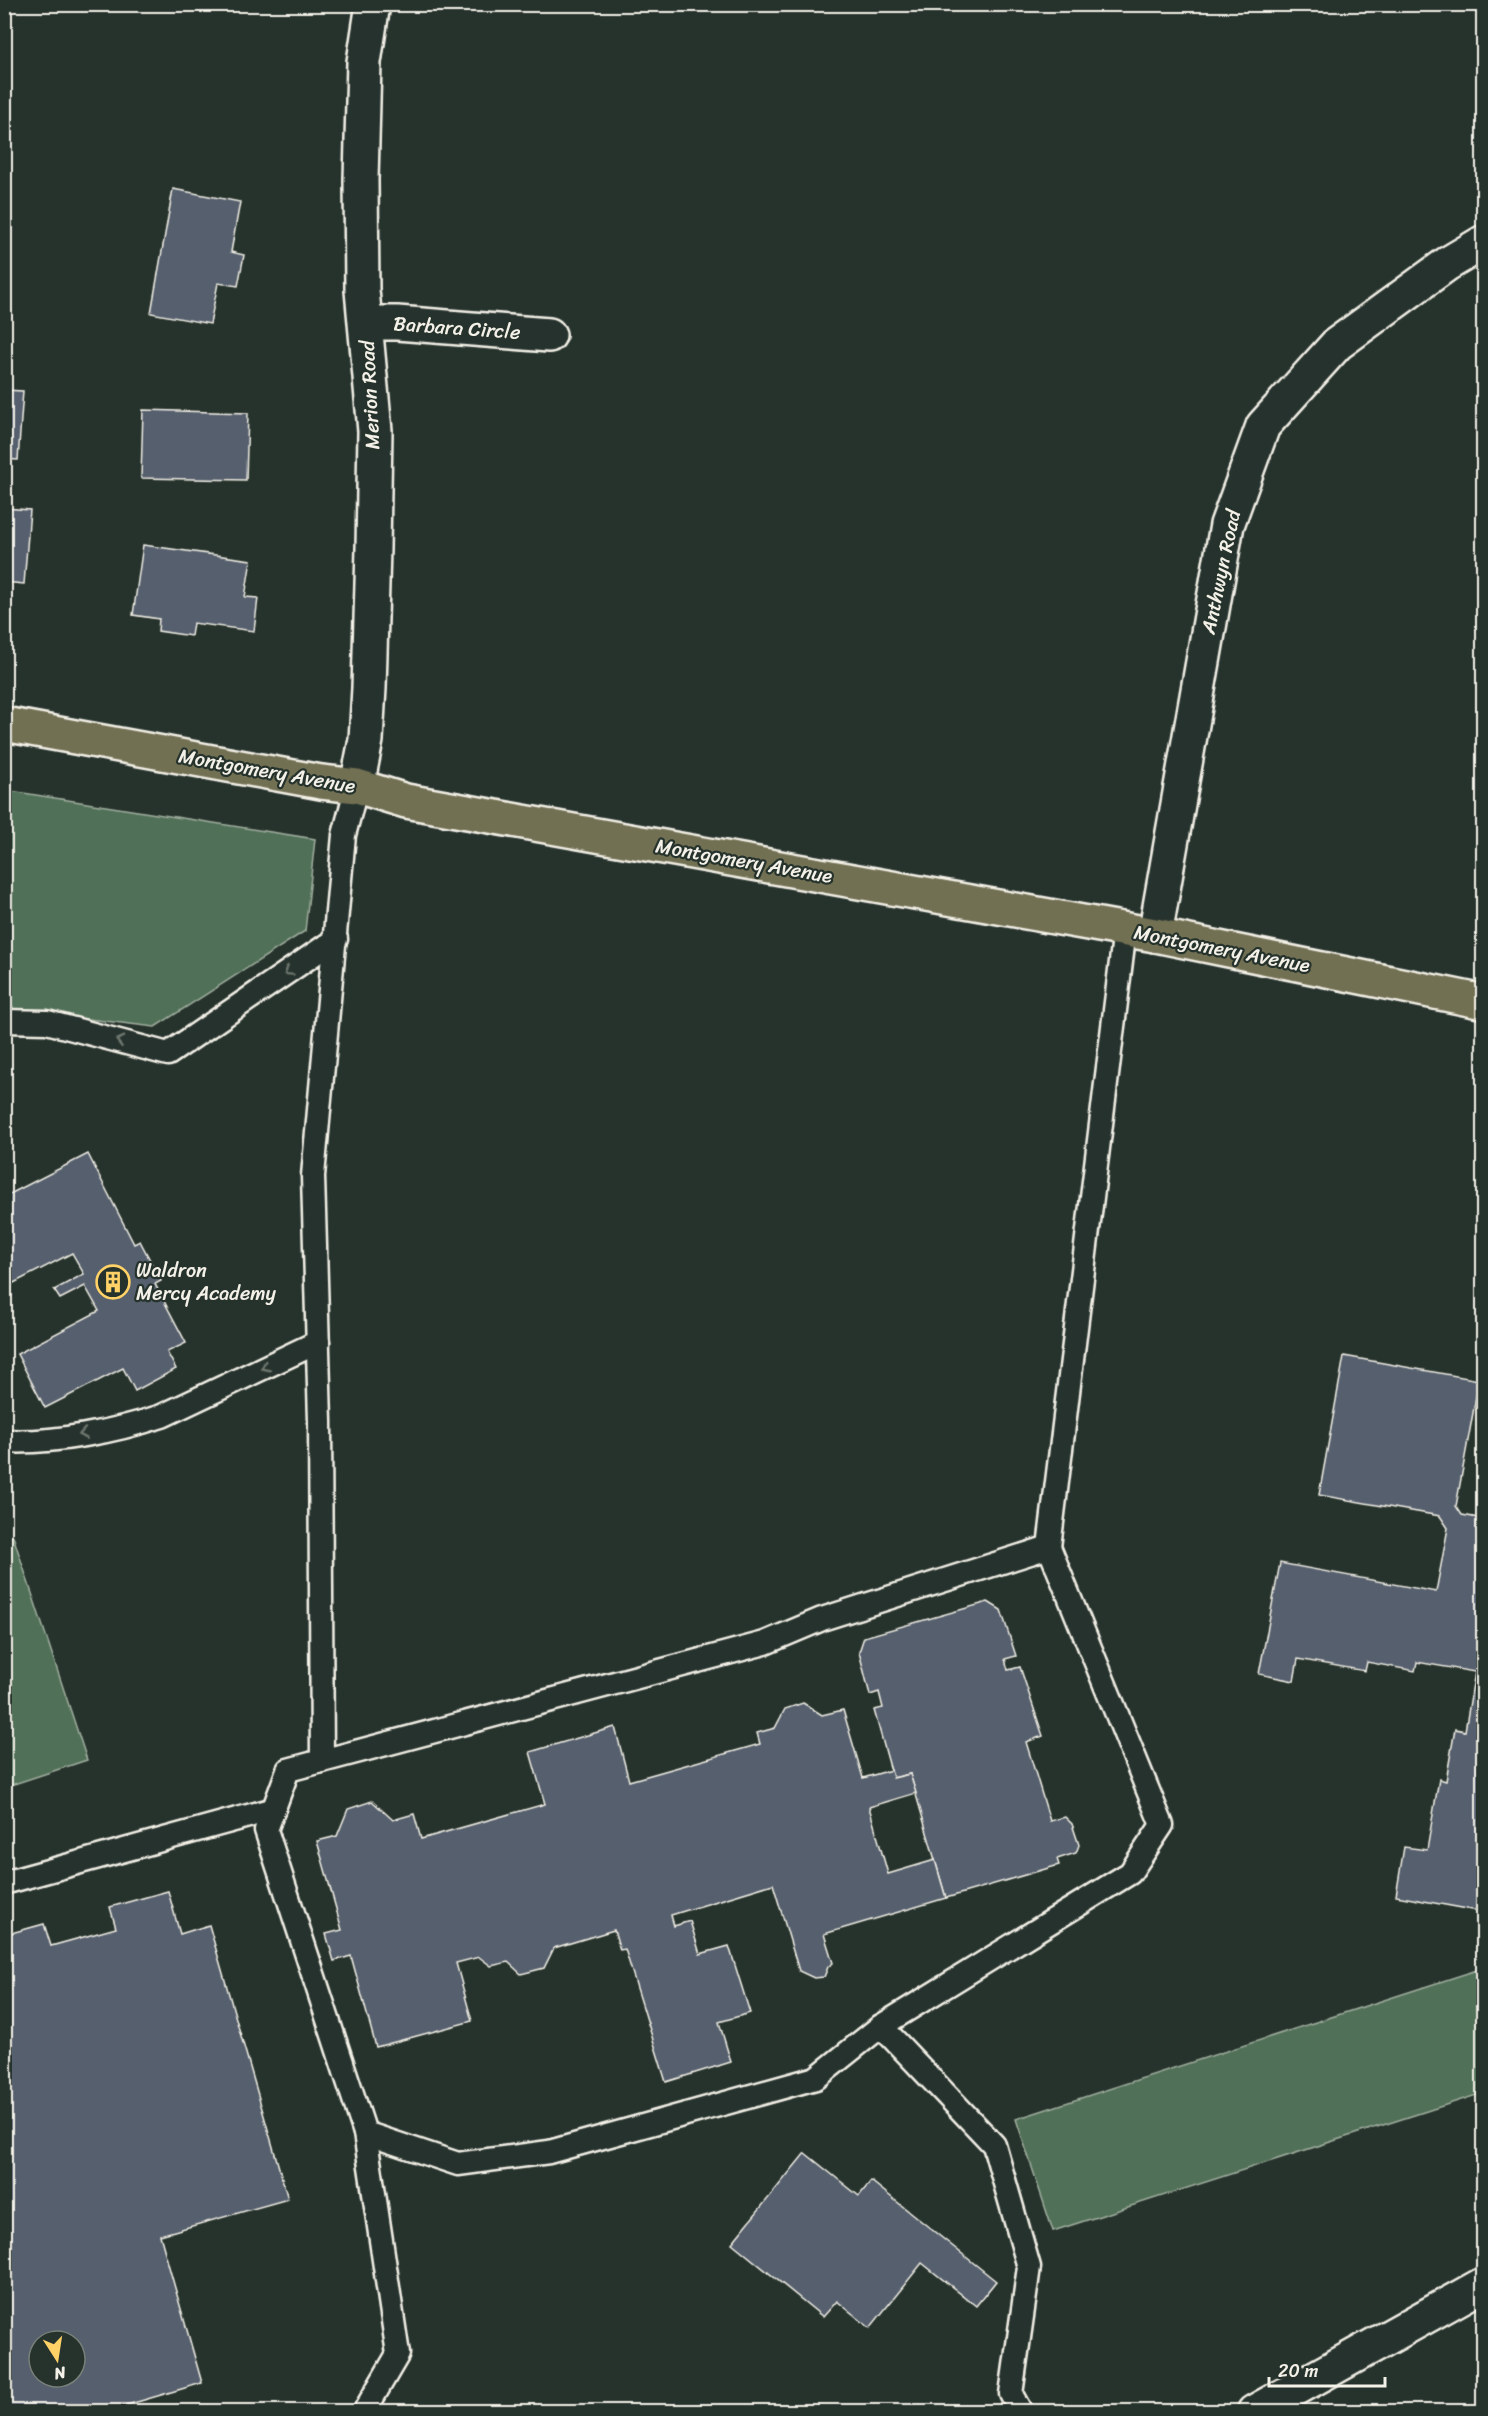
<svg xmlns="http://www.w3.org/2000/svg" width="1488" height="2416" font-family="Sriracha,sans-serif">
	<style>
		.green { fill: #517059; stroke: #a2b0a0; stroke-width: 1.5 }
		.building { fill: #555f6d; stroke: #f4f1e8; stroke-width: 1.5; fill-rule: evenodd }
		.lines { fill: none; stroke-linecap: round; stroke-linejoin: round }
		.lane-casing { stroke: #f4f1e8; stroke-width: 27 }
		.street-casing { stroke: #f4f1e8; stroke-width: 38 }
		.secondary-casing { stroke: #f4f1e8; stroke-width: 38 }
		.primary-casing { stroke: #f4f1e8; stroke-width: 38 }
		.lane { stroke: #26332d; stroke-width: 22 }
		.street { stroke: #26332d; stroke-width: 33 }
		.secondary { stroke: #26332d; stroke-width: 33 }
		.primary { stroke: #716f52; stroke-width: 33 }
		.oneway { stroke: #6e766e }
		.labels { text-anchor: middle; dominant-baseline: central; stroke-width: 4.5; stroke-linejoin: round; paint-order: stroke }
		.street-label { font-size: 20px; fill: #f4f1e8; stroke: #26332d }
		.poi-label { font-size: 20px; fill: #f4f1e8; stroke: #26332d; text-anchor: start }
	</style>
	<rect width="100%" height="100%" fill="#26332d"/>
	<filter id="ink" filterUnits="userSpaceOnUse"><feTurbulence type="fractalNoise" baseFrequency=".0167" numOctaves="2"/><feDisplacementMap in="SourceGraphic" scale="12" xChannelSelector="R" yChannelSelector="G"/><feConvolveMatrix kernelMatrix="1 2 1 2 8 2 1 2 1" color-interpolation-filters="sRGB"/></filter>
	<g filter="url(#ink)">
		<g class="green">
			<path d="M4,790L315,839L305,931L155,1027L5,1009Z"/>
			<path d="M13,1536L87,1760L5,1787L4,1539Z"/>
			<path d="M1483,1968V2093L1053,2231L1016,2119Z"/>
		</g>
		<g class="building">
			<path d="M173,189L240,202L231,252L244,255L238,286L218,283L210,324L151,313Z"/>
			<path d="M4,390L23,391L18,460L4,459Z"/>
			<path d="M143,410L248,413L246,480L141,478Z"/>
			<path d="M4,508L30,510L24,584L4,582Z"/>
			<path d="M143,545L251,560L245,597L258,598L254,631L193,623L191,636L158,631L159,619L133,615Z"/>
			<path d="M88,1154L134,1244L140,1241L161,1281L155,1284L186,1343L167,1352L176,1369L135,1391L123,1368L45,1408L17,1354L99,1311L85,1286L60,1299L54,1290L84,1274L72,1253L4,1288V1197Z"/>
			<path d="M1344,1356L1479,1380L1456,1506L1462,1515L1484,1519V1912L1396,1896L1404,1847L1427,1850L1439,1779L1446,1781L1455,1729L1465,1731L1475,1672L1417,1662L1415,1671L1367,1662L1365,1671L1298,1659L1294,1681L1259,1674L1280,1563L1436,1592L1448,1528L1440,1516L1319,1495Z"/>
			<path d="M988,1602L1001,1610L1016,1656L1005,1659L1008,1670L1020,1667L1043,1736L1026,1742L1050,1821L1065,1817L1072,1824L1079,1845L1076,1853L1057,1859L1059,1865L946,1898L910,1774L893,1778L874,1710L883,1708L879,1692L870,1695L859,1652L864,1637Z"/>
			<path d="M803,1703L822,1715L843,1710L863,1778L891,1770L893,1778L910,1774L916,1793L869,1807L888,1874L935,1860L946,1898L824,1934L833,1963L828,1967L824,1977L814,1978L799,1971L773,1884L671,1915L674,1926L690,1921L700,1954L729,1946L750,2013L719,2022L731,2062L666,2082L625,1949L620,1950L614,1930L554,1948L544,1968L521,1974L508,1962L491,1966L479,1957L456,1963L472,2021L376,2047L351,1956L334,1961L326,1934L342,1930L317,1841L337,1836L348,1809L372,1801L393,1820L414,1814L421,1839L545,1804L530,1752L615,1727L629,1781L760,1744L757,1733L775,1728L785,1709Z"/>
			<path d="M168,1891L180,1934L209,1925L288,2199L160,2235L202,2383L103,2412H91L90,2407L75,2412H4V1935L44,1924L51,1946L116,1928L110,1907ZM39,2341H75V2377H39Z"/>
			<path d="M805,2153L859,2196L871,2181L996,2281L976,2306L922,2263L870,2328L837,2301L823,2317L732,2243Z"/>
		</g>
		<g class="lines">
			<defs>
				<g id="lane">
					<path d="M4,1021L47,1022L168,1054L336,939"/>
					<path d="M4,1441C53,1444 116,1431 162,1416L318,1342"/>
					<path d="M1049,1547L1162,1825L1130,1873L881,2026L816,2078L549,2152L458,2164L365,2133L266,1830L288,1770L765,1643L822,1619Z"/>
					<path d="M1049,1547L1125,929"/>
					<path d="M322,1761L320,1421L313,1176L344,835L357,786"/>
					<path d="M4,1883L274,1809"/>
					<path d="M881,2026L994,2145L1029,2267L1011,2394L1021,2412"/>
					<path d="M364,2412L398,2354L365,2133"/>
				</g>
				<g id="street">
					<path d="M366,323H397L549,335"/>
					<path d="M1155,935L1227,525L1263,426L1337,344L1447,264L1484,242"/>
				</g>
				<g id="secondary">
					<path d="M357,786L366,740L369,688L373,549L375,431L362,290L361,180L364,62L373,4"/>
					<path d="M1254,2412L1484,2284"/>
				</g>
				<path id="primary" d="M4,724L321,782L357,786L406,801L1155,935L1484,1002"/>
			</defs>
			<use href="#lane" class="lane-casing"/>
			<use href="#street" class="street-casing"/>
			<use href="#secondary" class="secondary-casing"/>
			<use href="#primary" class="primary-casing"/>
			<use href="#lane" class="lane"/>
			<use href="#street" class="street"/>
			<use href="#secondary" class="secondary"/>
			<use href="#primary" class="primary"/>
		</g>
		<defs><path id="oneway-chevron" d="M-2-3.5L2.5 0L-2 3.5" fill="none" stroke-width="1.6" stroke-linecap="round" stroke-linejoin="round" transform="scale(1.5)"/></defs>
		<g class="oneway">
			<use href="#oneway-chevron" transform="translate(288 972) rotate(146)"/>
			<use href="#oneway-chevron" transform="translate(120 1041) rotate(-166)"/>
			<use href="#oneway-chevron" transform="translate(265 1367) rotate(154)"/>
			<use href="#oneway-chevron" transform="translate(83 1434) rotate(170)"/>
		</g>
	</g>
	<defs>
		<symbol id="building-ring" viewBox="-11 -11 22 22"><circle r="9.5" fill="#26332d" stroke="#ffd166" stroke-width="1.5"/><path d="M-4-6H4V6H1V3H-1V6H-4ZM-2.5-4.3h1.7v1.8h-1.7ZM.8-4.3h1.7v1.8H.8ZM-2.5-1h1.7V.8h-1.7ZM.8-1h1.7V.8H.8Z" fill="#ffd166"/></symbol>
	</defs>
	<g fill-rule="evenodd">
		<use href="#building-ring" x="94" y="1263" width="38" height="38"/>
	</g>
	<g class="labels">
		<g class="street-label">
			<text transform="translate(457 328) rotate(4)">Barbara Circle</text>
			<text transform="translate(370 395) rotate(-93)">Merion Road</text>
			<text transform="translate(1221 572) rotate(-78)">Anthwyn Road</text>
			<text transform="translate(267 771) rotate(10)">Montgomery Avenue</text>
			<text transform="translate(744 861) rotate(10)">Montgomery Avenue</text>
			<text transform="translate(1222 949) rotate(11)">Montgomery Avenue</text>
		</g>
		<g class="poi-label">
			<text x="136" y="1270">Waldron<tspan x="136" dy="23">Mercy Academy</tspan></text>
		</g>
	</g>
	<rect width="1488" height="2416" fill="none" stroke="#26332d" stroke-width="24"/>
	<rect x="12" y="12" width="1464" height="2392" fill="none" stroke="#f4f1e8" stroke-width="2" filter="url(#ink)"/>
	<g transform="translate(57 2359) rotate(168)"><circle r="28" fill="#26332d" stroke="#787f78" stroke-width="1.5"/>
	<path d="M0-4.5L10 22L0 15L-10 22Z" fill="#ffd166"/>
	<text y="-9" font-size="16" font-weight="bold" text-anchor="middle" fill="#f4f1e8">N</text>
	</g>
	<path d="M1269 2377v9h116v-9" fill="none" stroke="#f4f1e8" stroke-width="3"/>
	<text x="1278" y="2377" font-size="18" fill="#f4f1e8" stroke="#26332d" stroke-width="4.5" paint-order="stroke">20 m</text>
</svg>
